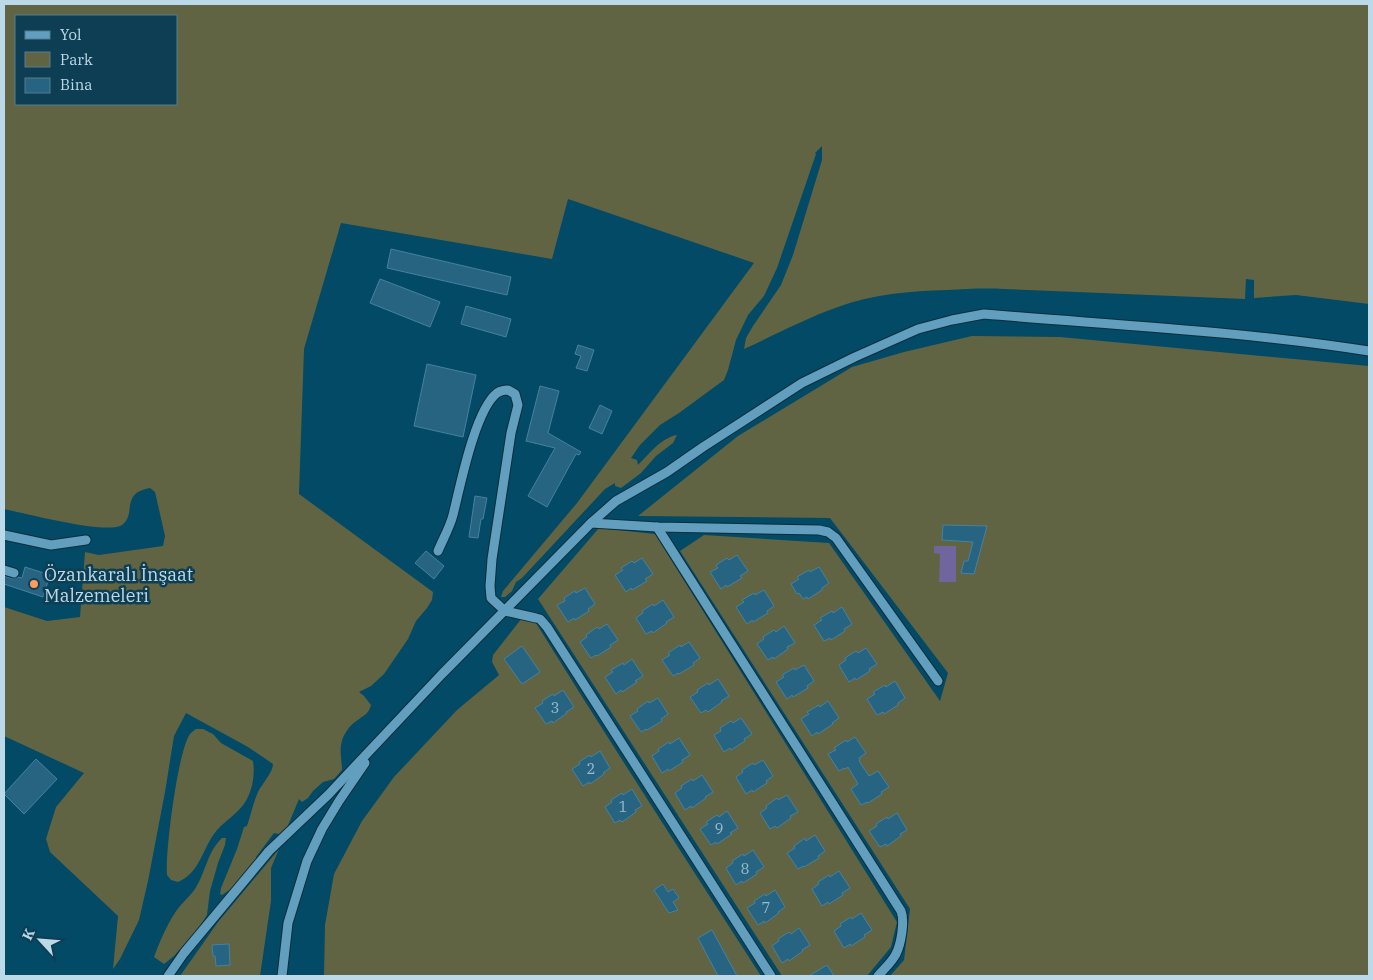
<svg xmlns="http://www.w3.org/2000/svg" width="1373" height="980" font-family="'IBM Plex Serif',serif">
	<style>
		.green { fill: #616442; fill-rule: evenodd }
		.water { fill: #70659c }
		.building { fill: #276481; stroke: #4682a0 }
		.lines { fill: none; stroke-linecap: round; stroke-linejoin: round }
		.minor-casing { stroke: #0d2d3c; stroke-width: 11 }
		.minor { stroke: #629ebd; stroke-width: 9 }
		.poi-dot { fill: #ff9b5a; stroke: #0e3e53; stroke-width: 2 }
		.labels { text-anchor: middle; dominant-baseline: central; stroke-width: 5; stroke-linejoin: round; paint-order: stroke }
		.number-label { font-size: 15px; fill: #97bccf }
		.poi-label { font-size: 18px; fill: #bcd9e9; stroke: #0e3e53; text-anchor: start }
	</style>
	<rect width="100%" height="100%" fill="#024a65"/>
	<g class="green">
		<path d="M4,4H1369V304L1296,295L1254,298V280L1246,279L1245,299L1004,289C984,288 966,289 947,290C910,291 873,294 838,307C806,318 775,335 744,349L746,338L753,326L781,285L793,255L822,160V146L815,153L816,154L777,268L764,296L748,315L736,340L728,370L724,380L679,413L660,425L640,445L631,458L637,460L638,465C648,455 662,437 677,435L673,443L656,456L641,473L621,488L615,486V483L605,489L522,578L516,582L512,591L505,597H501L503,591L577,503L754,263L568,199L552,259L341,223L304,349L299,494L433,592L432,600L427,608L416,621L408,639L384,674L371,686L359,692L364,696L371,705C369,714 363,716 355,722C350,725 343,735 342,741C339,750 342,761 342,770L334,779L323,782L313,791L308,798L302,802L299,799L284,835L274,833L256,857L257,860L231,889L222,895L220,894L221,888L237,849L244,827L247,826C251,815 253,803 258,792C262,784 273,772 273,764L248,747L186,713L174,736L165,792L148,881L139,920L120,959L113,969L118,916L50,852L46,839L56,807L84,773L4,736V607L47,621L80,617L85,552L99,555L163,546L165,536L155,492L150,488C120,493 137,514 122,525C107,535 24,513 4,509ZM16,16H176V104H16Z"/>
		<path d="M972,336L1060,337L1369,366V976H890L904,960L910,909L680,551L704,535L829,543L940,701L948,673L830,518L638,516L738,436L852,367L904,352Z"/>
		<path d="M599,528L655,534L897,922L891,947L867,976H782L538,599Z"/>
		<path d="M522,618L534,620L541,631C613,747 687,861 761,976H324L325,925L334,874L362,821L394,777L457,710L499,675L492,662L493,655Z"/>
		<path d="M196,729H203L213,734L221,743L253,761C255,774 253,787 247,799C240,812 226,820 217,830C202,848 201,872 178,882L171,880L167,875C165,852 178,750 190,734C192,732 194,730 196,729Z"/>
		<path d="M222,838H226L225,845L218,863L210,891L207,915L198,929L174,956L164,964L154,957C160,941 169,919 180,906C185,900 191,895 195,889C206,872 207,852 222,838Z"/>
		<path d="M279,849L271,868V901L260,976H180L218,922Z"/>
	</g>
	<path class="water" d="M934,546H956V582H939L940,554L934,553Z"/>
	<g class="building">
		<path d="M391,249L511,277L507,295L387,268Z"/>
		<path d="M380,279L440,302L430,327L370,303Z"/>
		<path d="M466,306L511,319L506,337L461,324Z"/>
		<path d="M578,345L594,350L587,371L576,368L581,356L575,354Z"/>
		<path d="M427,364L476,375L463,437L414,426Z"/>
		<path d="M540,386L559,391L548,433L581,452L579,455L576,454L547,507L528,496L555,448L526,441Z"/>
		<path d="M600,405L612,411L602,434L589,428Z"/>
		<path d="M475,496L487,498L483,519H481L478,538L469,537Z"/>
		<path d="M943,525L987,526L974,574L961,573L964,561H968L973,542L942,540Z"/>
		<path d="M426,551L444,566L434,579L415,563Z"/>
		<path d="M737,555L748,571L740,576L742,578L727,587L726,585L721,589L710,572L718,568L716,565L727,558L729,560Z"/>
		<path d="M642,558L653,574L645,579L647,581L632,590L631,588L626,592L615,575L623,570L621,568L632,561L634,563Z"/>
		<path d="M25,567L50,575L43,597L4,584V576L13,579L18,577L22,578Z"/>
		<path d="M819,567L829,583L822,588V590L808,599L807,597L803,599L799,593L797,594L791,584L799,579L797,577L809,570L810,572Z"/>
		<path d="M585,588L595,604L588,609L589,611L575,620L574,618L568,622L557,605L565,601L564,598L575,591L576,593Z"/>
		<path d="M764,590L774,606L767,611L768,613L753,622L752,620L747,624L736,607L744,602L742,600L754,593L755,595Z"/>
		<path d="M663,600L674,617L666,622L667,623L653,633L652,631L646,634L636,618L643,613L642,611L653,604L654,606Z"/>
		<path d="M842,607L852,624L844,629L845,631L831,640L830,638L824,641L814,625L822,620L820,618L832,611L833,613Z"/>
		<path d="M607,624L618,640L610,645L611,647L597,656L596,655L591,658L580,642L587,637L586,635L597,627L599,629Z"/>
		<path d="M784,626L795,643L787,647L788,649L774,659L773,657L768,660L757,644L764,639L763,637L774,630L776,632Z"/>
		<path d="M689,642L700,658L693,663L694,665L679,674L678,673L673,676L662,660L670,655L668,653L680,645L681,647Z"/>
		<path d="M522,646L540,672L522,684L504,659Z"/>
		<path d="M866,648L877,664L869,669L870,671L856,680L855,678L849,682L839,665L846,660L845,658L856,651L858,653Z"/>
		<path d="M632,659L643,676L635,681L637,682L622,692L621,690L616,694L605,677L613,672L611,670L623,663L624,665Z"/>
		<path d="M804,665L814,681L807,686L808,688L793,697L792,695L787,699L776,682L784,677L782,675L794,668L795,670Z"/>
		<path d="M718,679L729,696L721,701L722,702L708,712L706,710L701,713L690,697L698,692L697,690L708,683L709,685Z"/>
		<path d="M895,681L905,698L898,703V705L884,714L883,712L877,715L867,699L875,694L873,692L885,685L886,687Z"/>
		<path d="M563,690L574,707L566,712L567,713L553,723L552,721L546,724L535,708L543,703L542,701L553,694L554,696Z"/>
		<path d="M658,698L668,714L661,719L662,721L647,730L646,729L641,732L630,716L638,711L637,709L648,701L649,703Z"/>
		<path d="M828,701L839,718L832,723L833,724L818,734L817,732L812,736L801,719L809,714L807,712L819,705L820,707Z"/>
		<path d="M741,718L752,734L744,739L745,741L731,750L730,748L724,752L714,735L721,731L720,728L731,721L733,723Z"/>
		<path d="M855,737L866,753L859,758L860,760L859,761L869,776L878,771L889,787L881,792L882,794L868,803L867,802L861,805L851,789L858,784L848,767L845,769L844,768L839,771L828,754L836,750L834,748L846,740L847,742Z"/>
		<path d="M679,738L690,755L682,760L683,762L669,771L668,769L662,773L652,756L659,751L658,749L669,742L670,744Z"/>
		<path d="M600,751L610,768L603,773L604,774L590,784L589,782L583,786L572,769L580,764L579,762L590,755L591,757Z"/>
		<path d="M36,759L57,779L24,814L4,794Z"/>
		<path d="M763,760L773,776L766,781L767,783L753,792L752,790L746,794L736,777L743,772L742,770L753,763L754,765Z"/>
		<path d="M702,775L713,792L705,797L706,798L692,808L691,806L685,810L675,793L682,788L681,786L692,779L693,781Z"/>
		<path d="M632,789L642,806L635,810L636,812L622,822L620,820L615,823L605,807L612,802L611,800L622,793L623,795Z"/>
		<path d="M787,795L798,812L790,816L791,818L777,828L775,826L770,829L760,813L767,808L766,806L777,798L778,800Z"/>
		<path d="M727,811L738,828L730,833L732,834L717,844L716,842L711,845L700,829L708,824L706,822L717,815L719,817Z"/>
		<path d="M897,813L907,830L900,834L901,836L887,846L886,844L880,847L869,831L877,826L876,824L887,817L888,819Z"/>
		<path d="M815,835L825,851L818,856L819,858L804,867L803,866L798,869L787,853L795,848L794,846L805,838L806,841Z"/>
		<path d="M753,850L764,867L756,872L757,874L743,883L742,881L736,885L726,868L733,863L732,861L743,854L744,856Z"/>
		<path d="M839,871L850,888L842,893L843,895L829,904L828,902L822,906L812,889L819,884L818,882L829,875L830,877Z"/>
		<path d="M663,884L668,892L673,889L679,898L673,902L678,910L669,913L654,890Z"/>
		<path d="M775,890L785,907L778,912L779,913L765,923L764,921L758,925L747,908L755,903L754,901L765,894L766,896Z"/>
		<path d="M861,913L872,930L864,935L865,937L851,946L850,944L844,948L834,931L841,926L840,924L851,917L852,919Z"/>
		<path d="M799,928L810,945L802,950L803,951L789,961L788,959L782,963L772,946L779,941L778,939L789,932L791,934Z"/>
		<path d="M712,930L737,976H718L698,938Z"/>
		<path d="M229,944L230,965L216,966L215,956H213L212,945Z"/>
		<path d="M827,965L834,976H809Z"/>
	</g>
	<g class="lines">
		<defs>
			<g id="minor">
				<path d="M591,523L657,527L819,530L828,532L836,538L938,681"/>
				<path d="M657,527L901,911C905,921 901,944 896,954C892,962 884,969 878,976"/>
				<path d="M4,535L51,545L86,540"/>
				<path d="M438,551C443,539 450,527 453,515C460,487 475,410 497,393C500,391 504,390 508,390L515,394L518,405L511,433L492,559L490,586L491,598L505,611L536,618L540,619L547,627L771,976"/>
				<path d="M4,570L14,573"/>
				<path d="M168,976L184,953L269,851L328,795L442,674L591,523L616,501L667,472L703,447L802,383L855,357L918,329L952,320L984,314C1113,325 1242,331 1369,351"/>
				<path d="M282,976L288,923L307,861L322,829L339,801L365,763"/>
			</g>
		</defs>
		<use href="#minor" class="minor-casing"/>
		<use href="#minor" class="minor"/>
	</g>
	<circle class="poi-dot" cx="34" cy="584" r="5"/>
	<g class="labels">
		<g class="number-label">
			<text x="555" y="707">3</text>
			<text x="591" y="768">2</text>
			<text x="623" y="806">1</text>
			<text x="719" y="828">9</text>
			<text x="745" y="868">8</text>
			<text x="766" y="907">7</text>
		</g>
		<g class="poi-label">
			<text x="44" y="574">Özankaralı İnşaat<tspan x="44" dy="21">Malzemeleri</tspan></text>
		</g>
	</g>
	<rect width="1373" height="980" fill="none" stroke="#bcd9e9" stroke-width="10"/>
	<rect x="15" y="15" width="162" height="90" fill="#0e3e53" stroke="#547c8f"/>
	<rect x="25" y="31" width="25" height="8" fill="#629ebd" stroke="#547c8f"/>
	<text x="60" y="40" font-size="15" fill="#bcd9e9">Yol</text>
	<rect x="25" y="52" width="25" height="15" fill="#616442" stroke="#547c8f"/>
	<text x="60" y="65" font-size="15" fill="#bcd9e9">Park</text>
	<rect x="25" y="78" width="25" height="15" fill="#276481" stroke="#547c8f"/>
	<text x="60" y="90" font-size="15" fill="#bcd9e9">Bina</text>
	<g transform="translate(40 940) rotate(296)" stroke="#0e3e53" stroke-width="4" paint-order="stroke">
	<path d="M0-4L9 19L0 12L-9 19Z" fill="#bcd9e9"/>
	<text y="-8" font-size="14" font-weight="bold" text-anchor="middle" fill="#bcd9e9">K</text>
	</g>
</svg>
